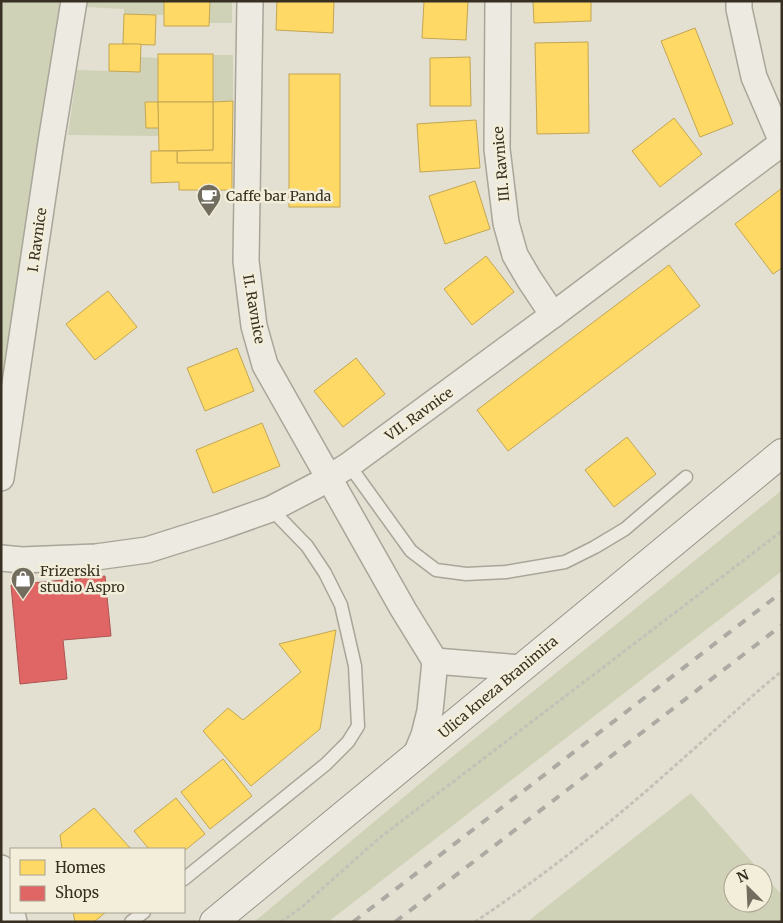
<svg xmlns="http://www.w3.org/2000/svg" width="783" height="923" font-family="Merriweather,serif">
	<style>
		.green { fill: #cfd2b6 }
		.homes { fill: #ffd966; stroke: #c3a652 }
		.shops { fill: #e06666; stroke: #ad5652 }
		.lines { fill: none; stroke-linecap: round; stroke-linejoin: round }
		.service-casing { stroke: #a9a599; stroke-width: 15 }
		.minor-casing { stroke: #a9a599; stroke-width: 28 }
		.secondary-casing { stroke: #98948a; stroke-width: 30 }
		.path { stroke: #c4c1b8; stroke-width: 3; stroke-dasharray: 4 2.5; stroke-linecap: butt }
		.service { stroke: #eceae1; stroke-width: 12 }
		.minor { stroke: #eceae1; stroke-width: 25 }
		.secondary { stroke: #eceae1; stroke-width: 28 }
		.rail { stroke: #acaaa2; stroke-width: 4; stroke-dasharray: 9 9; stroke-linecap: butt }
		.labels { text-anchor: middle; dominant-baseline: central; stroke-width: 5; stroke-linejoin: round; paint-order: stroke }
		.street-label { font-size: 14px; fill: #372f22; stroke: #f2eed9 }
		.poi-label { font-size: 14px; fill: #372f22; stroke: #f2eed9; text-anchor: start }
	</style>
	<rect width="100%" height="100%" fill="#e3e0d1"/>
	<g class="green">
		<path d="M1,1H63L1,428Z"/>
		<path d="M86,1H164V15L124,14V9L85,7Z"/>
		<path d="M210,1H232V23H209Z"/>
		<path d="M212,55H233V101L213,102Z"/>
		<path d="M140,57L158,58V102L145,103L146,128H159L158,136L68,135L77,70L140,72Z"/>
		<path d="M782,490V571L328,922H254L447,761Z"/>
		<path d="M691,793L762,873H733V903H763V874L782,895V922H527Z"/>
	</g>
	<g class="homes">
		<path d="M164,1H210L209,26H164Z"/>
		<path d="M277,1H334L333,33L276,30Z"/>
		<path d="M424,1H468L466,40L422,38Z"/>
		<path d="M533,1H591V21L534,23Z"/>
		<path d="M124,14L156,15L155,45L123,44Z"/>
		<path d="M695,28L733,124L700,137L661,41Z"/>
		<path d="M588,42L589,133L537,134L535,43Z"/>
		<path d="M109,44H141L140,72L109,71Z"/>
		<rect x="158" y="54" width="55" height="48"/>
		<path d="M470,57L471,106H430V58Z"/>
		<rect x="289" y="74" width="51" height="133"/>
		<path d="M233,101L232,163H177V151L213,150V102Z"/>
		<path d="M145,102H158L159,128H146Z"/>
		<path d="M158,102H213V150L159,151Z"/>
		<path d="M674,118L702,154L660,187L632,151Z"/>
		<path d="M476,120L480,168L420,172L417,124Z"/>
		<path d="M151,151H177V163H232V190H179V182L151,183Z"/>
		<path d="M475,181L490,229L445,244L429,196Z"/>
		<path d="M782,188V268L773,274L735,224Z"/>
		<path d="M486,256L514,292L472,325L444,289Z"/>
		<path d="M669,265L700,306L508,451L477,410Z"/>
		<path d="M108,291L137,327L95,360L66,324Z"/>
		<path d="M237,348L254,391L205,411L187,368Z"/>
		<path d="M356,358L385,394L343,427L314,391Z"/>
		<path d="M262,423L280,466L213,493L196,450Z"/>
		<path d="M627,437L656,474L614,507L585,470Z"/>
		<path d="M336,630L320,729L251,786L203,731L228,708L243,720L301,672L279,644Z"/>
		<path d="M223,759L252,796L210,829L181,792Z"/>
		<path d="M176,798L205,834L184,851V849H149L134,831Z"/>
		<path d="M94,808L131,849H62L60,835Z"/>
		<path d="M73,912H106L94,922H75Z"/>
	</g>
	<path class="shops" d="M105,576L111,636L63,640L67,679L20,684L11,585Z"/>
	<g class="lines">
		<defs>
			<g id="service">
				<path d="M349,465L411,551L436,570L466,574L506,572L565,562L595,547L625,529L686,477"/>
				<path d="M184,879L326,764L348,742L358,726L355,666L341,605L325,573L307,546L271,509"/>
				<path d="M131,922L144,912"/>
			</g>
			<g id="minor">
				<path d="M250,1L246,261L254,326L265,365L403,609L435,661L430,711L424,735L415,757"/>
				<path d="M498,1L497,149L506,223L515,255L529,279L553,315"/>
				<path d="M739,1V9L754,77L782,142"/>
				<path d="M1,478L51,142L74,1"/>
				<path d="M1,558L22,560L96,557L147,550L220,527L271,509L317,485L349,465L553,315L782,143"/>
				<path d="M435,661L521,668"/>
				<path d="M1,868L14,922"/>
			</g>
			<path id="secondary" d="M214,922L782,453"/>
		</defs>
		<use href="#service" class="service-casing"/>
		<use href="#minor" class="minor-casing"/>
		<use href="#secondary" class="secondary-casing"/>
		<g class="path">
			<path d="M281,922L303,906L378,839L782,531"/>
			<path d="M475,922C547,873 615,820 679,762C714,732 746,700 782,671"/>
		</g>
		<use href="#service" class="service"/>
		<use href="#minor" class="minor"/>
		<use href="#secondary" class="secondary"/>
		<g class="rail">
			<path d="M353,922L782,592"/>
			<path d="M395,922L782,625"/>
		</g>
	</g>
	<defs>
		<symbol id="cafe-pin" viewBox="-11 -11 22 30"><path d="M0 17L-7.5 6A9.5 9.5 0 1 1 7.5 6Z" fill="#736d5f" stroke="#f2eed9"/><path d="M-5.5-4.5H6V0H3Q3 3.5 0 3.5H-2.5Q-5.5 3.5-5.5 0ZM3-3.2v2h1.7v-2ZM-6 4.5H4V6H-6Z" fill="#fff"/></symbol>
		<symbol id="shop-pin" viewBox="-11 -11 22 30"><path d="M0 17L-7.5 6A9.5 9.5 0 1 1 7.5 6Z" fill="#736d5f" stroke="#f2eed9"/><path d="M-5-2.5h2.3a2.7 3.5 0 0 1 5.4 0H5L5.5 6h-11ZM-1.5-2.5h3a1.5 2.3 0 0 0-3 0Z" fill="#fff"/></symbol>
	</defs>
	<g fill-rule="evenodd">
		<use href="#cafe-pin" x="195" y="182" width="28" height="38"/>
		<use href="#shop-pin" x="9" y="565" width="28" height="38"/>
	</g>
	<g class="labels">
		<g class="street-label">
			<text transform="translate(501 164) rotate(-95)">III. Ravnice</text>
			<text transform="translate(37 240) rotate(-82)">I. Ravnice</text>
			<text transform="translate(254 309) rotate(80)">II. Ravnice</text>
			<text transform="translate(419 414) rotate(-36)">VII. Ravnice</text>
			<text transform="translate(498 687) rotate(-40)">Ulica kneza Branimira</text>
		</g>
		<g class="poi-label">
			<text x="226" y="196">Caffe bar Panda</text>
			<text x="40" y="571">Frizerski<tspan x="40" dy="16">studio Aspro</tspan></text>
		</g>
	</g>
	<rect width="783" height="923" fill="none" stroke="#372f22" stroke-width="5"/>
	<rect x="10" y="848" width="175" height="65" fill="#f2eed9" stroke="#a7a290"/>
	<rect x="20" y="860" width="25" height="15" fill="#ffd966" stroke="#a7a290"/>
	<text x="55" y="873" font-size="15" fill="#372f22">Homes</text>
	<rect x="20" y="886" width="25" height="15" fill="#e06666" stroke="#a7a290"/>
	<text x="55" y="898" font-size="15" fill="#372f22">Shops</text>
	<g transform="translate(748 888) rotate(336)"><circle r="24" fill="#f2eed9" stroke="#a7a290"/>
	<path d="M0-4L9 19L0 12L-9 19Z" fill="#736d5f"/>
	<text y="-8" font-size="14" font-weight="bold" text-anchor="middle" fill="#372f22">N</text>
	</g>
</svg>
